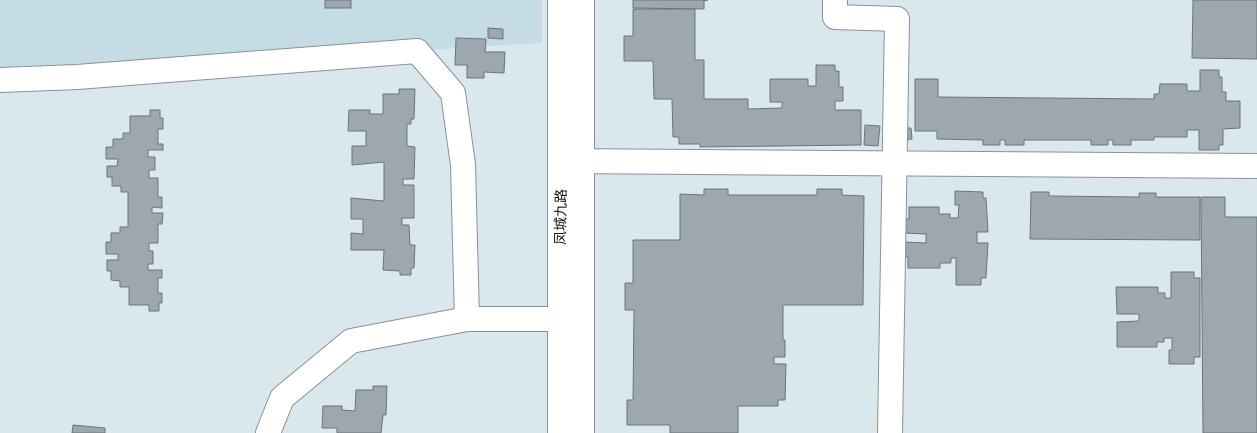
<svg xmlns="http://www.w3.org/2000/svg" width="1257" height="433" font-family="Inter,'Noto Sans SC',sans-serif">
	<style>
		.built { fill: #c5dce4 }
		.building { fill: #9ca7af; stroke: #6b747c }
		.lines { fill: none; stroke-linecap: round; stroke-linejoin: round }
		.minor-casing { stroke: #869498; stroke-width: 26 }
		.minor { stroke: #fff; stroke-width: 24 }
		.labels { text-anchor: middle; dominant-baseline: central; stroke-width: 4.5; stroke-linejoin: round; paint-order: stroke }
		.street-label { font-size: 14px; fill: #0f1416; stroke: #fff }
	</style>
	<rect width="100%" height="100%" fill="#dae8ed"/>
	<path class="built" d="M0,0H542V43L0,76Z"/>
	<g class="building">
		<rect x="325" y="0" width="26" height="8"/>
		<path d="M633,0H708L704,1V9L633,8Z"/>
		<path d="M1193,0H1257V59L1192,58Z"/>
		<path d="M633,9H695V60H704V99H748V109L782,108V102H770V79H808V86H816V65H835V71H839V87H843V101H835V110H861V145L700,147V144H679V137H673L672,99H654L653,61H624V36H633Z"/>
		<path d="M488,28L503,29V39L488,38Z"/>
		<path d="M456,38L486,39L485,52H505L504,73L484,72V78H467V65H455Z"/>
		<path d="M1200,70H1219V77H1222V92H1226V101H1240V128L1223,129V145H1219V150H1199V130H1187V137H1154V140H1131V145H1113V140H1108V145H1091V140H1024V145H1005V140H1000V145H983V140L937,139V131H915V79H938V97L1154,99V94H1159L1160,84H1187V91H1200Z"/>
		<path d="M399,89H415L414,119H411V124H407V146L415,147L414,179H403V185H414V218H402V225H409L410,245H415L414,268H411V275H400V271L383,270L384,250H351V233L363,234V219H351V198L384,201V162L352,165V146H366V131H348L349,110H370V114H383V94H399Z"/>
		<path d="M150,110H160V118H163V129H158V144H163V150H148V157H155V170H149V178H158V197H162V208L152,207V213H163L162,224H158V243H149V251H153V264H148V270H162V278H158V293H162V303H159V311H149V305H129V287H120V281L111,280V271H107V260H118V254H106V242H111V233H120V227H128V192H121V186H112V177H107V166H117L118,159H106V147H113V139H123V133H130V116H150Z"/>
		<path d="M865,125L880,126L878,146L864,145Z"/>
		<path d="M900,128H911L912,139L900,140Z"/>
		<path d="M704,189H728V195H817V189H842V195L864,196L863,305H783V340H785V357H774V364H786L785,400H778V406H738V433H670V425H627V400H633L634,310H625V283H633V240H680V194L704,195Z"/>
		<path d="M955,191L983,192V198H986L988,232H977V243H988L986,278H981V285H956V258H951V263H940V268H908V257H903V242L926,243V234L903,233V219H909V207H939V214H950V218H958L959,205H955Z"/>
		<path d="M1031,192H1049V196L1139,197V193H1156V197H1200V240L1030,239Z"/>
		<path d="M1201,197H1225V217H1257V433H1203Z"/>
		<path d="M1171,272H1194V278H1200V357H1194V364H1169V350H1172V338H1164V342H1157V347H1117V322L1139,321V314H1117L1116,287H1158V293H1165V298H1171Z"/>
		<path d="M373,386H387L386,415H383L381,433H337V428H322L323,406H342V410L355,411L356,390H373Z"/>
		<path d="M73,425L105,428V433H72Z"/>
	</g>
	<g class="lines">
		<defs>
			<g id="minor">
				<path d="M582,0V433"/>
				<path d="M835,0V17L897,19L890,433"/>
				<path d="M0,80L77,77L417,51L453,93L463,165L467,319H559"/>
				<path d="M561,161L1257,166"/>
				<path d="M268,433L282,398L351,341L467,319"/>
				<path d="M560,433V0"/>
			</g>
		</defs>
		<use href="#minor" class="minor-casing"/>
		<use href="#minor" class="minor"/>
	</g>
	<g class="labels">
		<g class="street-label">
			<text transform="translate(560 217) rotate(-89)">凤城九路</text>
		</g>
	</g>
</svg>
